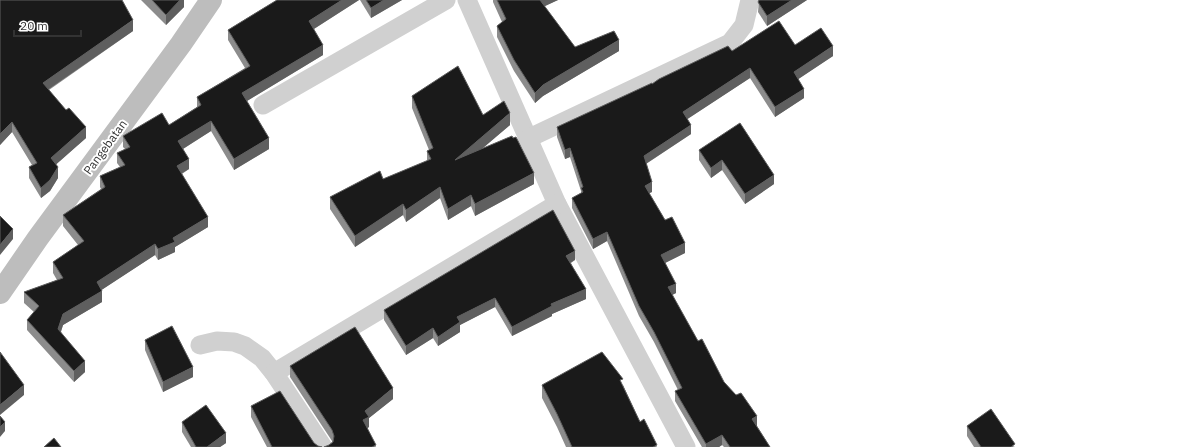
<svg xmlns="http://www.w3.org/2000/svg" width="1186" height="447" font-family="'IBM Plex Sans',sans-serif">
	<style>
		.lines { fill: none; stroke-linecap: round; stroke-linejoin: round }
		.street { stroke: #d0d0d0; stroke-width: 19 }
		.secondary { stroke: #bdbdbd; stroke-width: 22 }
		.wall { fill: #8c8c8c }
		.shaded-wall { fill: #5f5f5f }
		.building { fill: #1a1a1a; stroke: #5f5f5f }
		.labels { text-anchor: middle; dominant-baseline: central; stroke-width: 4; stroke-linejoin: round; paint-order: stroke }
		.street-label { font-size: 12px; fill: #333; stroke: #fff }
	</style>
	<rect width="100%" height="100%" fill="#fff"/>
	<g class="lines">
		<g class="street">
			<path d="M467,0L557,204L686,447"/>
			<path d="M263,105L446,0"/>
			<path d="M527,139L730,43L744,25L750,0"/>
			<path d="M200,345L217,341L234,342L245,346L262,358L274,373L323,447"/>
			<path d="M274,373L557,204"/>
		</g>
		<path class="secondary" d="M0,293L38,238L181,44L211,0"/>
	</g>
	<g class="wall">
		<path d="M0,0L133,31L49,90L86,138L56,164L58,178L50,191L41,198L29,178V167L32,165L12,132L0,145Z"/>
		<path d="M141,0H184V7L166,25Z"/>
		<path d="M277,0H359L314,29L323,55L247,101L269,149L234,170L211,131L183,149L189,169L182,174L208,227L175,247V252L158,260L155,255L101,290L102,302L63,325L61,332L85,372L74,382L27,330V320L34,312L24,303V292L57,280L53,273V262L78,245L63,226V215L101,189L100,187V176L120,167L117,163V153L125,149L123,147V136L169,125L197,107V97L245,68L228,40V30Z"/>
		<path d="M360,0H402L371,18Z"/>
		<path d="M493,0H558L544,6L575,47L619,51L543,96L535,103L514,71L497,37V26L502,22L493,2Z"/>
		<path d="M759,0H807L767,26L758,12Z"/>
		<path d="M795,45L833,56L798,79L804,98L775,117L750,78L687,119L691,134L646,164L652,192L649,193L665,220L685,253L665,263L676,293L672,295L698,341L724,382L757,426L770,447H724L722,445L719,447H702L675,401V391L678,390L654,342L639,316L607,241L593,249L572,208V198L581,193V191L570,157L565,159L557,137V127L652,84L732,51Z"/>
		<path d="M412,96L483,115L510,125L481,149L534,184L475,216L471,206L448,220L440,198L406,222L403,215L355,247L330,209V197L383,179L427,161V151L429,150L412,108Z"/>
		<path d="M699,150L774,184L745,204L722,170L711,178L699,160Z"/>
		<path d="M575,260L571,263L586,299L552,314V316L512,336L495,307L460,325V332L438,346L433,338L406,355L384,320V310Z"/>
		<path d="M145,340L193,377L163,392L145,350Z"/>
		<path d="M290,366L393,399L369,418V427L367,428L376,447L329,445L332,442V441L290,377Z"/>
		<path d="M542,385H623L640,422L657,447H566L557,427L542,398Z"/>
		<path d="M251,406L314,443L318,446L322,447H267L251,417Z"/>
		<path d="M182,422L226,443L220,447H191L182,432Z"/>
		<path d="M967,426L1015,447H974L967,436Z"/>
	</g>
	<g class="shaded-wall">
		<path d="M179,0H184V7L166,25V15Z"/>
		<path d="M342,0H359L309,32V21Z"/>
		<path d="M384,0H402L371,18V8Z"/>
		<path d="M539,0H558L539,9Z"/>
		<path d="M792,0H807L767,26V16Z"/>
		<path d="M133,20V31L43,93V83Z"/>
		<path d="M619,40V51L543,96L535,103V93L543,85Z"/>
		<path d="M323,45V55L242,104V93Z"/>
		<path d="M833,46V56L794,82V72Z"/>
		<path d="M750,68V78L683,122V112Z"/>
		<path d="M804,89V98L775,117V107Z"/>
		<path d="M510,113V125L455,172V160Z"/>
		<path d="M211,121V131L178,152V141Z"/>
		<path d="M12,122V132L0,145V134Z"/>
		<path d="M691,125V134L644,165V156Z"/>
		<path d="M86,127V138L51,169V158Z"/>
		<path d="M269,138V149L234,170V159Z"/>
		<path d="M570,148V157L565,159V150Z"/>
		<path d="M189,159V169L177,176V166Z"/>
		<path d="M722,160V170L711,178V168Z"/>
		<path d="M58,167V178L50,191L41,198V188Z"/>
		<path d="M534,173V184L475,216V204Z"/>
		<path d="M774,175V184L745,204V194Z"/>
		<path d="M652,182V192L645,195V186Z"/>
		<path d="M440,187V198L406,222V210Z"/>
		<path d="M471,195V206L448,220V209Z"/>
		<path d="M403,204V215L355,247V236Z"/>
		<path d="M208,217V227L175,247V252L158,260V249L173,238Z"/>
		<path d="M13,229V239L0,255V245Z"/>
		<path d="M607,232V241L593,249V239Z"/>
		<path d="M685,243V253L661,265V255Z"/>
		<path d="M155,244V255L97,293V282Z"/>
		<path d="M575,251V260L566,265V256Z"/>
		<path d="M676,284V293L668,297V287Z"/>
		<path d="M586,289V299L552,314V316L512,336V327L551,304Z"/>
		<path d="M102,291V302L63,325L58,340V329L63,314Z"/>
		<path d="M495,298V307L460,325V332L438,346V337L457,317Z"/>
		<path d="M433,328V338L406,355V346Z"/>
		<path d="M85,361V372L74,382V371Z"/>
		<path d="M193,367V377L163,392V382Z"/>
		<path d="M24,385V395L0,415V405Z"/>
		<path d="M393,388V399L369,418V427L363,431V420L365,411Z"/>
		<path d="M757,416V426L752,429V419Z"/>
		<path d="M5,422V431L0,437V427Z"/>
		<path d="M226,433V443L220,447H207Z"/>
		<path d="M722,435V445L719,447H706V444Z"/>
	</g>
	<g class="building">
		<path d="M0,0H122L133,20L43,83L66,110L69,108L86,127L51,158L58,167L50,180L41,188L29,167L37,163L12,122L0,134Z"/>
		<path d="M152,0H180L166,15Z"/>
		<path d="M277,0H342L309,21L323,45L242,93L269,138L234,159L211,121L178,141L189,159L177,166L208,217L173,238L175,242L158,249L155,244L97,282L102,291L63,314L58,329L85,361L74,371L27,320L39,306L24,292L63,278L53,262L84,241L63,215L105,187L100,176L125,165L117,153L130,147L123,136L162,113L169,125L201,105L197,97L250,66L228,30Z"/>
		<path d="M366,0H384L371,8Z"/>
		<path d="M497,0H540L575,47L614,31L619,40L543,85L535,93L514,60L497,26L506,19Z"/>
		<path d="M759,0H792L767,16L758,2Z"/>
		<path d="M779,21L795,45L821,28L833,46L794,72L804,89L775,107L750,68L683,112L691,125L644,156L652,182L645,186L665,220L672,217L685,243L661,255L676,284L668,287L698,341L702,339L724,382L736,395L741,393L757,416L752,419L770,447H730L722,435L706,444L675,391L682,388L654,332L639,306L607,232L593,239L572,198L583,192L581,188L583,187L570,148L565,150L557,127L652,83V84L659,79L728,46L732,51Z"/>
		<path d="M458,66L483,115L504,101L510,113L455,160L512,136L513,138L516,137L534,173L475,204L471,195L448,209L440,187L406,210L403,204L355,236L330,197L380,171L383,179L431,159L427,151L433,148L412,96Z"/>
		<path d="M740,123L774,175L745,194L722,160L711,168L699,150Z"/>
		<path d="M553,210L575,251L566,256L586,289L551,304L552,306L512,327L495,298L457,317L460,322L438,337L433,328L406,346L384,310Z"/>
		<path d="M0,216L13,229L0,245Z"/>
		<path d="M172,326L193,367L163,382L145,340Z"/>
		<path d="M355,327L393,388L365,411L369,417L363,420L376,445L372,447H324L329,445L333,442L334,436L332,430L290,366Z"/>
		<path d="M0,352L24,385L0,405Z"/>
		<path d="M602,352L623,379L620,380L640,422L644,419L657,445L653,447H572L557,414L542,385Z"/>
		<path d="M280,391L314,443L318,446L322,447H272L251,406Z"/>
		<path d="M206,405L226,433L207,447H196L182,422Z"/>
		<path d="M991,409L1015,444L1011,447H981L967,426Z"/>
		<path d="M0,416L5,422L0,427Z"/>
		<path d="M54,438L61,447H44Z"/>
	</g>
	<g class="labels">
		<g class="street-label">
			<text transform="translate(105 147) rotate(-54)">Pangebatan</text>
		</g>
	</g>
	<path d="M14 30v6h67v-6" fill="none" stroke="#333333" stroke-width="2"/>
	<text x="20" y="30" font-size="12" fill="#333333" stroke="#ffffff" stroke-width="3" paint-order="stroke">20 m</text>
</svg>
